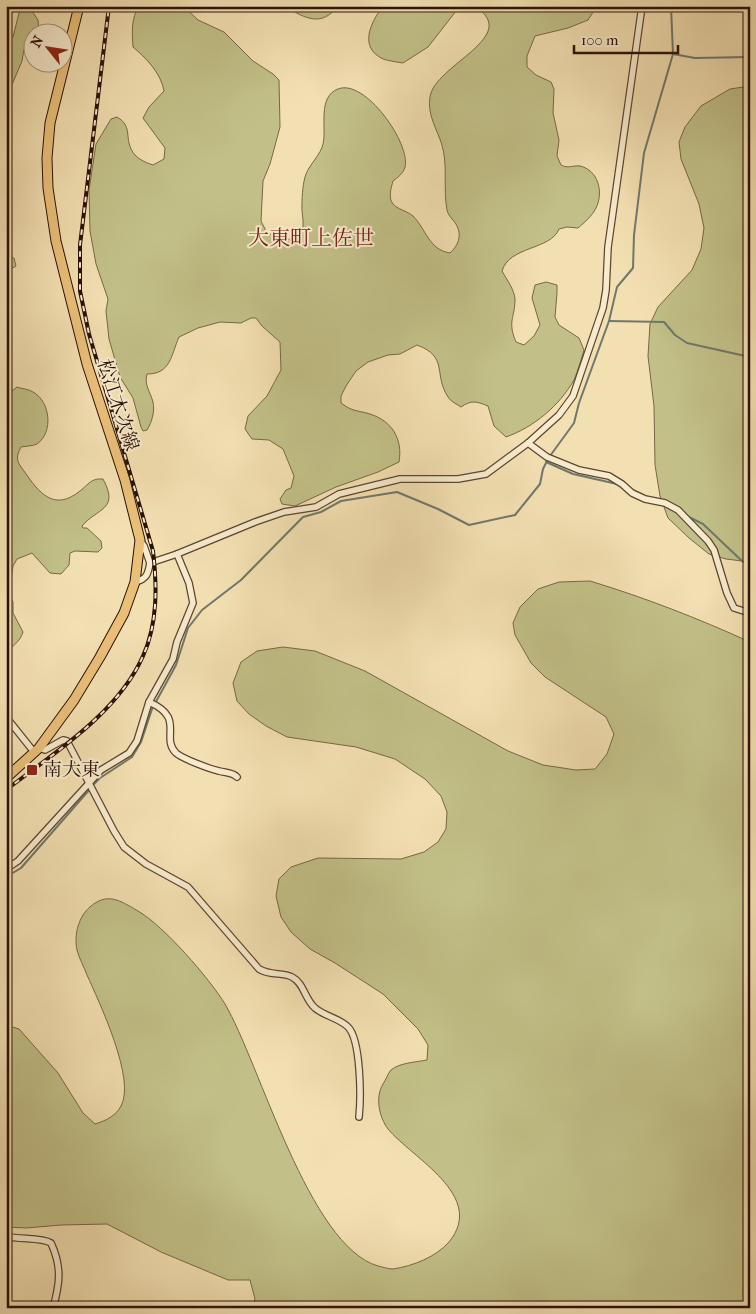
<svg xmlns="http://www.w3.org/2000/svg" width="756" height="1314" font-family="'IM FELL French Canon','Noto Serif JP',serif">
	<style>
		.green { fill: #c2c088; stroke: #766846 }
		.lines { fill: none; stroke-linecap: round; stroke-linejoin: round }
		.stream { stroke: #6f786d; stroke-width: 2 }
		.street-casing { stroke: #5d4530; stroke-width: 8 }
		.primary-casing { stroke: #2b1105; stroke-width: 11 }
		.street { stroke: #f7ebcd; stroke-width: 5.5 }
		.primary { stroke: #eac079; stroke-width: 9 }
		.rail-casing { stroke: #2b1105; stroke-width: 4 }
		.rail { stroke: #f7ebcd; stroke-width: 2; stroke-dasharray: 5.5; stroke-linecap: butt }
		.poi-dot { fill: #8f2418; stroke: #f7ebcd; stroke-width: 2 }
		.labels { text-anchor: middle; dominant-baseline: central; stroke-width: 4; stroke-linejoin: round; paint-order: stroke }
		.street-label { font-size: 19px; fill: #2b1105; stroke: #f7ebcd }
		.poi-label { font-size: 19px; fill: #2b1105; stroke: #f7ebcd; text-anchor: start }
		.quarter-label { font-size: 21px; fill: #7a1f14; stroke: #f7ebcd }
	</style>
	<rect width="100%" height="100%" fill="#f3e0b2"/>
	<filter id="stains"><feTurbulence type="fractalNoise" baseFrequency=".004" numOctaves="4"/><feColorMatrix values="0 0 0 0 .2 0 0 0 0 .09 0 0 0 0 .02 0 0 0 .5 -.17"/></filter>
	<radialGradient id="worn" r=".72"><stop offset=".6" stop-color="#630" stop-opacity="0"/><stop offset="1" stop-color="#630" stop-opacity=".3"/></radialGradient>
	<g class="green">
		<path d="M139,6H183L198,20L224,32L253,61L273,74L279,80L280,127L270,164L263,181L261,221L266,231L275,237L286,240L298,237C299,234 302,230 303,227C304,219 301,211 302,204C302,195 303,182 306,174C310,164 321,154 323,144C327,128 317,97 338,89C365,78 411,144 405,167C403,174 398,177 393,181C391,188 388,198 393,204C397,209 407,211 413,216C426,229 429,250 450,253C458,246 462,236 457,226C454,220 448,216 447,210C443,188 448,166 442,145C437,129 427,115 430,97C434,65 524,36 474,6H597L588,20L568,28L535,36L527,56V67L536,75L551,82L554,89L553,113L559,140L557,156L561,165C568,169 573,165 580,166C598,170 604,192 596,208C592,216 585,222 578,228L567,227L559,229C551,250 509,246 502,271C507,280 514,289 515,299C515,318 507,321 516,342L524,345L534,336L540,325L532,298L535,285L546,282L557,285V293L555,317L559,325L579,338L584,350C581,360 578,371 574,380C559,406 534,427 506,437L494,426L488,406C476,401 471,400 461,407C457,404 451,402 448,397C433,374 449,357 417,345L400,354L388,355L368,362L356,371L346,386L341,396V403C353,412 357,410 370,414C392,421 403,439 399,462L378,472L336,487L295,506L282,504L280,499L286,490L291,488L294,476L283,449L269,440L252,439L245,429L248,416L267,396L281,370L280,342L262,326L256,318H251L241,323L220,322L198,328L179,337C171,355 171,374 147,374C144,385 150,391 153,402C155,411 152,422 147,430L143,431L141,427L133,398L120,377L109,339L106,311L108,299L96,264L90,231L89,190L96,144L111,119L117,117C132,126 125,135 131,149C135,158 144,162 153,165L164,159L165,148L143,118L149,107L164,91C161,73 146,58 133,47C132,33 131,18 139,6Z"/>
		<path d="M284,6H338C321,28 305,18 284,6Z"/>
		<path d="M383,6H460L428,47L403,63C397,62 389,61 383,59C358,47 371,22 383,6Z"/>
		<path d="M25,9L32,11L38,20L39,32H32V47L24,49L22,61L11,87L6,88V40L13,37L19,13Z"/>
		<path d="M750,86V562L726,559L709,554L689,538L668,518L660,496L655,465L654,406L648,356L650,324L658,307L692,270L701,249L704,228L699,204L681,159L679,142L685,127L701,106L730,89Z"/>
		<path d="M10,257L14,258L16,266L6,272V258Z"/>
		<path d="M17,387C22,389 29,389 33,392C50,401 54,432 37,444C33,446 26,446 21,447C15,458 17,462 24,471C39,493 54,512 80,491C89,484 91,478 103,479C120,510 97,508 82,526L83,528H87L101,541L102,548L98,552L75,551L70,553L69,565L61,574L50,573L32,553L17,559L13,566L9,594L13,602V613L23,632C20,643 10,646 6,656V390L12,391Z"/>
		<path d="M590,581C646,598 697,618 750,642V1308H253L255,1299L250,1280H228L161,1252L107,1224L61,1225L26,1228L6,1227V1025L19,1029L58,1073L83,1113L95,1124C105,1121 116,1116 121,1106C136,1079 99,1002 87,975C84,967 79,958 77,950C73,931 81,909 99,901C113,894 127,905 138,911C164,926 209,978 225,1004C260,1064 309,1246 378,1266C383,1267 388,1269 393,1269C413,1266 436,1257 449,1242C487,1196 412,1158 388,1129C379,1117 375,1097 383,1084C386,1080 388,1073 391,1070C399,1063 416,1062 427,1060L428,1045L418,1029L383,994L335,963L310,949L291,932L281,917L276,896L279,879L291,867L318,858L401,859L424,852L438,842L446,829L447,812L441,796L425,779L395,759L356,747L287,737L266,726L249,714L237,701L233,683L241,662L257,651L283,647L315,651L365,671L508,751L543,765L576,770L595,769L607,754L614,734L606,717L545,677L531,663L515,635L513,623L520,607L538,589L559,582Z"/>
	</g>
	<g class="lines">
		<g class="stream">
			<path d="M673,54L695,58L750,57"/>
			<path d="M609,321L664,322L675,335L687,343L750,357"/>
			<path d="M550,456L574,423L579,403L609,321L617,287L633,268L634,235L644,153L673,54L671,6"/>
			<path d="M546,462L573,474L617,484"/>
			<path d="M631,489L645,496"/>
			<path d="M687,516L703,524L742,561L750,567"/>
			<path d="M93,785L100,778L132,757L141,742L152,709L176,665L188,628L202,610L241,580L303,517L321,512L341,501L397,492L438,509L469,525L515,515L540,484L543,469L548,459"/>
			<path d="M6,877L21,868L90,789"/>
		</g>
		<defs>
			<g id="street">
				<path d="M528,443L547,457L579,470L609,476L622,484L632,493L645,499L665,503L678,510L708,541L714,550L727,593L734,608L750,613"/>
				<path d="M140,540L144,546L150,563L177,554L255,522L284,512L316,507L339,494L400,479H458L486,474L528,443L559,415L573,396L603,308L606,290L608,247L642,6"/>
				<path d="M135,582C147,579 148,574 150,563"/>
				<path d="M149,702C186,718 160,737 176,753C183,759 210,769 219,771C226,773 232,772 237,777"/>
				<path d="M6,717L34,752"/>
				<path d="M39,748L45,750L63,740L67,741L114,831L124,847L146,864L188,887L259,969C271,976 282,972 292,977C304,983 305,1000 315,1008C324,1016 339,1018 348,1027C361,1040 361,1098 359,1117"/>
				<path d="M6,869L18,861L101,770L129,753L137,741L149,702L173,659L177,642L193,603L189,583L177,554"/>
				<path d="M6,1236C19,1240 41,1237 51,1243C62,1267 60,1283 53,1308"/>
			</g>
			<path id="primary" d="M6,778L39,748L74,700L100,657L124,613L135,582L140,540L125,480L87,364L56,241L48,188L47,158L50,123L79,6"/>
		</defs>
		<use href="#street" class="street-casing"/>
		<use href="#primary" class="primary-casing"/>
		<use href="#street" class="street"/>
		<use href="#primary" class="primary"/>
		<defs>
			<path id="rail" d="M6,790C54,753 118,713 143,656C158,623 157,585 153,551L89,334L80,291V245L109,6"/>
		</defs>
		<use href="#rail" class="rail-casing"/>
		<use href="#rail" class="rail"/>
	</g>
	<rect class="poi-dot" x="26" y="764" width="12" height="12" rx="2.5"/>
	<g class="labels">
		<g class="street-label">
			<text transform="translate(118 405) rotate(72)">松江木次線</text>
		</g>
		<g class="poi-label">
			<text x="43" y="770">南大東</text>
		</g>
		<g class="quarter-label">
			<text x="311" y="238">大東町上佐世</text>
		</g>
	</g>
	<rect width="756" height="1314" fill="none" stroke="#f3e0b2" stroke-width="25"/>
	<rect x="8" y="8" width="741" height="1299" fill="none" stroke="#2b1105" stroke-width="2.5"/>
	<rect x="12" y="12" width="731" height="1289" fill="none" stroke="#2b1105"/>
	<g transform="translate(48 48) rotate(300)"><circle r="24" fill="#f7ebcd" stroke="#a5947d"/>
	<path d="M0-4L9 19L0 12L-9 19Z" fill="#8f2418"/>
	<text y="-8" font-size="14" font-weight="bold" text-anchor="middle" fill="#2b1105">N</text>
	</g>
	<path d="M574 45v8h104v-8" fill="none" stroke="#2b1105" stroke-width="2.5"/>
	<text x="581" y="45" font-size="15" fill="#2b1105" stroke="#f7ebcd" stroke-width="4" paint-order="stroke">100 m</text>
	<rect width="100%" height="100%" filter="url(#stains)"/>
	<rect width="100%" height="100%" fill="url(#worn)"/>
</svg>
